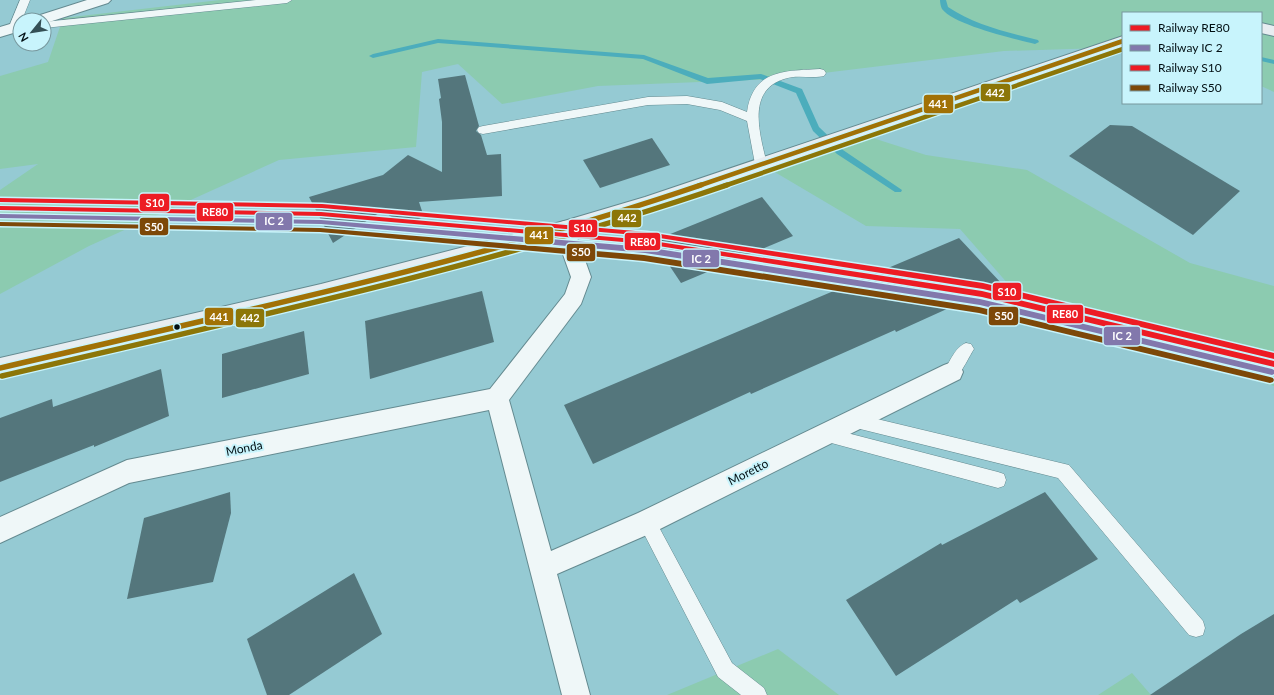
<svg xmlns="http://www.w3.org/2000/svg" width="1274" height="695" font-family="Lato,sans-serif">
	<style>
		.green { fill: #8ccbb0 }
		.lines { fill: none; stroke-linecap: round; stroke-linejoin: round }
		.stream { fill: #4cadbc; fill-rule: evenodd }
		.building { fill: #54767c }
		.lane-casing { stroke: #648a90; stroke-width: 1 }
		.street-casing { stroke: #648a90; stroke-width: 2 }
		.secondary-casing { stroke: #648a90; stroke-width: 2 }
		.lane { fill: #eff7f8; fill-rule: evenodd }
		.street { fill: #eff7f8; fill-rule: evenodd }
		.secondary { fill: #e7edf1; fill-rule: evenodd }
		.bus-1-far1-casing { stroke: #c8f4fc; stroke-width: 7 }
		.bus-1-casing { stroke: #c8f4fc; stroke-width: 8 }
		.bus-2-far1-casing { stroke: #c8f4fc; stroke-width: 7 }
		.bus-2-casing { stroke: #c8f4fc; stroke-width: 8 }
		.bus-1-far1 { stroke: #a17106; stroke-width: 4.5 }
		.bus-1 { stroke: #a17106; stroke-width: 5.5 }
		.bus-2-far1 { stroke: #8c7608; stroke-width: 4.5 }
		.bus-2 { stroke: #8c7608; stroke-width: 5.5 }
		.rail-1-casing { stroke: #c8f4fc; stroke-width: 3 }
		.rail-2-casing { stroke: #c8f4fc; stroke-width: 3 }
		.rail-3-casing { stroke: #c8f4fc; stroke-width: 3 }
		.rail-4-casing { stroke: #c8f4fc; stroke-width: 3 }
		.rail-1 { fill: #ed1c24; fill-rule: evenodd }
		.rail-2 { fill: #8278ac; fill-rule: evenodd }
		.rail-3 { fill: #ed1c24; fill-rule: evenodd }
		.rail-4 { fill: #7d4808; fill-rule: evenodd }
		.bus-dot { fill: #000e12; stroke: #c8f4fc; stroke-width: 1.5 }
		.labels { text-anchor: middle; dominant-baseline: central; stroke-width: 4; stroke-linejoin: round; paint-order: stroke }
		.street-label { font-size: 12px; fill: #000e12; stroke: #c8f4fc }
		.line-badge { stroke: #c8f4fc; stroke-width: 1.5 }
		.badge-label { font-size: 11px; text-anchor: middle; font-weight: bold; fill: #fff }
	</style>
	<rect width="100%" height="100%" fill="#95cad3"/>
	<g class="green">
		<path d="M220,0H1274V92L1261,86V13H1123V52L1102,48L1004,51L774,79L598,86L502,104L458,64L422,72L416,147L279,160L89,246L0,294V190L38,164L0,169V76L48,62L63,18Z"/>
		<path d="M854,132L926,155L1027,170L1190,263L1274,286V386L1038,318L960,229L866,226L761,164Z"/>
		<path d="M778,649L839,695H667Z"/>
		<path d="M1132,673L1151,695H1098Z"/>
	</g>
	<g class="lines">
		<g class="stream">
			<path d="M940,0H946L948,7C975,25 1006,32 1038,40L1039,42L1035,44C1015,39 954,25 942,9C941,7 940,3 940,0Z"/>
			<path d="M438,39L644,55L708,78L761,74L802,89L819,127L843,150L902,190L901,192H895L837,154L813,131L796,93L760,79L707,84L643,59L438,43L373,58L369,56L373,54Z"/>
			<path d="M1261,57L1274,60V64L1261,61Z"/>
		</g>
	</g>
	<g class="building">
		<path d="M465,75L479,126L476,131L481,135L487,155L501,154L502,196L419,202L424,217L403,224L382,211L333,243L309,197L383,175L408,155L442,172V122L439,99L441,98L438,79Z"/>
		<path d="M1110,125L1132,126L1240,191L1193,235L1069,156Z"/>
		<path d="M652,138L670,165L600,188L583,160Z"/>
		<path d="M762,197L793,236L681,283L653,241Z"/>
		<path d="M959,238L1002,284L896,332L895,330L751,394L750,392L593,464L564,405Z"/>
		<path d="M482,291L494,342L370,379L365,321Z"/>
		<path d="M304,331L309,374L222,398V354Z"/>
		<path d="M161,369L169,416L94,447V445L0,482V418L52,399L53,407Z"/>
		<path d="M230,492L231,513L213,582L127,599L144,518Z"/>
		<path d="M1045,492L1098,559L1020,603L1017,599L896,676L846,600L941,543L942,545Z"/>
		<path d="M354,573L382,634L289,695H267L247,639Z"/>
		<path d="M1274,614V695H1150L1241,634Z"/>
	</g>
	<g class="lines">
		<defs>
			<g id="lane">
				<path d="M20,0H30L22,20H20V31H9L8,29Z"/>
				<path d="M256,0H292L287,3L44,28V22Z"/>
				<path d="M820,69L824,70L826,73L824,76C811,79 797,74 784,79C746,91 760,135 767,164L765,167L761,169L757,167L755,164L747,121L720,110L687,104L648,105L483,134L479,133L477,130L479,127L483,126L648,97L687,96L722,102L747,112C753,69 786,71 820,69Z"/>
				<path d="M966,343L971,344L974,349C970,355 961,374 956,377C953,379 950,378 947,377L944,372C949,362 956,346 966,343Z"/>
				<path d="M852,413L1069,465L1203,621L1205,628L1203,635L1196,637L1189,635L1058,478L852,427L846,425L844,420L846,415Z"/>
				<path d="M824,427L998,472L1004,474L1006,480L1004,486L998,488L824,441L818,439L816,434L818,429Z"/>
				<path d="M647,513L653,516L732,663L764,688L767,695H741L718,677L641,528L638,522L641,516Z"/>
			</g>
			<g id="street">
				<path d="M87,0H111L108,3L46,23L44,24V20H32L34,17Z"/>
				<path d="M20,21V31L0,37V27Z"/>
				<path d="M564,221L571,224L574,229L591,277L581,304L509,400L551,551L638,513L944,365L952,362L960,365L963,372L960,379L656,531L557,574L590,695H562L489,410L129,483L0,543V517L127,460L490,389L565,294L571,277L554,229L557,224Z"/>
			</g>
			<g id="secondary">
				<path d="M1261,23L1274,26V36L1261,33Z"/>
				<path d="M1123,36V47L658,207L564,237L321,302L0,378V358L321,284L564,221L645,197Z"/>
			</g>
		</defs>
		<use href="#lane" class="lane-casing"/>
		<use href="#street" class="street-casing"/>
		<use href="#secondary" class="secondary-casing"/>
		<use href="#lane" class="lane"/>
		<use href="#street" class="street"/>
		<use href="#secondary" class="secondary"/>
		<defs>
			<path id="bus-1-far1" d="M698,186L1123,41"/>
			<path id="bus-1" d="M0,368C235,313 472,263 701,185"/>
			<path id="bus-2-far1" d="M724,186L1123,49"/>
			<path id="bus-2" d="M2,376C245,319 490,266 727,185"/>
		</defs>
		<use href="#bus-1-far1" class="bus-1-far1-casing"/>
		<use href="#bus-1" class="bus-1-casing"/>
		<use href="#bus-2-far1" class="bus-2-far1-casing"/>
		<use href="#bus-2" class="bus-2-casing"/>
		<use href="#bus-1-far1" class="bus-1-far1"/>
		<use href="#bus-1" class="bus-1"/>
		<use href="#bus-2-far1" class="bus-2-far1"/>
		<use href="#bus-2" class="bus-2"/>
		<defs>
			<path id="rail-1" d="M0,206L321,212L646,240L982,291L1274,361V367L982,297L646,244L321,216L0,210Z"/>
			<path id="rail-2" d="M0,214L321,220L645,247L980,299L1272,369L1274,370V374L1272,375L980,305L645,253L321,224L0,218Z"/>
			<path id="rail-3" d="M0,198L322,204L647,232L983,283L1274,353V359L983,289L647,236L322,208L0,202Z"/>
			<path id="rail-4" d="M0,222L320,228L644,255L979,307L1270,377L1273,378L1274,380L1273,382L1270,383L979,313L644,261L320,232L0,226Z"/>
		</defs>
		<use href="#rail-1" class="rail-1-casing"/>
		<use href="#rail-2" class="rail-2-casing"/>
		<use href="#rail-3" class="rail-3-casing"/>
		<use href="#rail-4" class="rail-4-casing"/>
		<use href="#rail-1" class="rail-1"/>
		<use href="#rail-2" class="rail-2"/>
		<use href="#rail-3" class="rail-3"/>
		<use href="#rail-4" class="rail-4"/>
	</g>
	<circle class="bus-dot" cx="177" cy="327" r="3.5"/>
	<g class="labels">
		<g class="street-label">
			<text transform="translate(244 448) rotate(-11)">Monda</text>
			<text transform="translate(748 472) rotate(-27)">Moretto</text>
		</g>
	</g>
	<g class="line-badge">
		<rect x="980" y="83" width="31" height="19" rx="4" fill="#8c7608"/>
		<rect x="923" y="94" width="31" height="20" rx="4" fill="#a17106"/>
		<rect x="139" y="193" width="31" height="19" rx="4" fill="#ed1c24"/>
		<rect x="196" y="202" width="38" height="20" rx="4" fill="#ed1c24"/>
		<rect x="611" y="209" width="31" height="19" rx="4" fill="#8c7608"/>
		<rect x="255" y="212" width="38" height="19" rx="4" fill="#8278ac"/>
		<rect x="139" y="217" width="30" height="19" rx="4" fill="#7d4808"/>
		<rect x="568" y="219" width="30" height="19" rx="4" fill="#ed1c24"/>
		<rect x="524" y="226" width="30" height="19" rx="4" fill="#a17106"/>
		<rect x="624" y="232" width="37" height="19" rx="4" fill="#ed1c24"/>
		<rect x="566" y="243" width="30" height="19" rx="4" fill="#7d4808"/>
		<rect x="682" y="249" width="38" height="19" rx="4" fill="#8278ac"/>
		<rect x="992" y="282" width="30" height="19" rx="4" fill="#ed1c24"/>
		<rect x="1046" y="304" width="38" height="20" rx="4" fill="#ed1c24"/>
		<rect x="988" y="306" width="31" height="20" rx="4" fill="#7d4808"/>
		<rect x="204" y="307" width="30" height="19" rx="4" fill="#a17106"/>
		<rect x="235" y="308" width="30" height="20" rx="4" fill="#8c7608"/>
		<rect x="1103" y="326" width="38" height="20" rx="4" fill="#8278ac"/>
	</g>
	<g class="badge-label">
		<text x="995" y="97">442</text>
		<text x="938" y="108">441</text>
		<text x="155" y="207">S10</text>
		<text x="215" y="216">RE80</text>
		<text x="627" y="222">442</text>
		<text x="274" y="225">IC 2</text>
		<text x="154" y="231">S50</text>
		<text x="583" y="232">S10</text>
		<text x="539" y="239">441</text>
		<text x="643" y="246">RE80</text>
		<text x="581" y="256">S50</text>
		<text x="701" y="263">IC 2</text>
		<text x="1007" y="296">S10</text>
		<text x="1065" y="318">RE80</text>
		<text x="1004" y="320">S50</text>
		<text x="219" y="321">441</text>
		<text x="250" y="322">442</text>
		<text x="1122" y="340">IC 2</text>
	</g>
	<rect x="1122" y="12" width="140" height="92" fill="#c8f4fc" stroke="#78989e"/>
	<rect x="1130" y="25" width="20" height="6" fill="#ed1c24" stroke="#78989e"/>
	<text x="1158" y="32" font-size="12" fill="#000e12">Railway RE80</text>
	<rect x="1130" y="45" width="20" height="6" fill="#8278ac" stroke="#78989e"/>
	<text x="1158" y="52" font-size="12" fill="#000e12">Railway IC 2</text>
	<rect x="1130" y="65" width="20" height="6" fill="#ed1c24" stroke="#78989e"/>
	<text x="1158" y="72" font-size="12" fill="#000e12">Railway S10</text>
	<rect x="1130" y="85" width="20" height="6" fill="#7d4808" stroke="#78989e"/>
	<text x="1158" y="92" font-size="12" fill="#000e12">Railway S50</text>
	<g transform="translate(32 32) rotate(240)"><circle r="19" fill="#c8f4fc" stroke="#78989e"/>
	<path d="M0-3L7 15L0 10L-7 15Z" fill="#345056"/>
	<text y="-6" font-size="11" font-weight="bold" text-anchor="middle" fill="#000e12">N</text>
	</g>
</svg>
